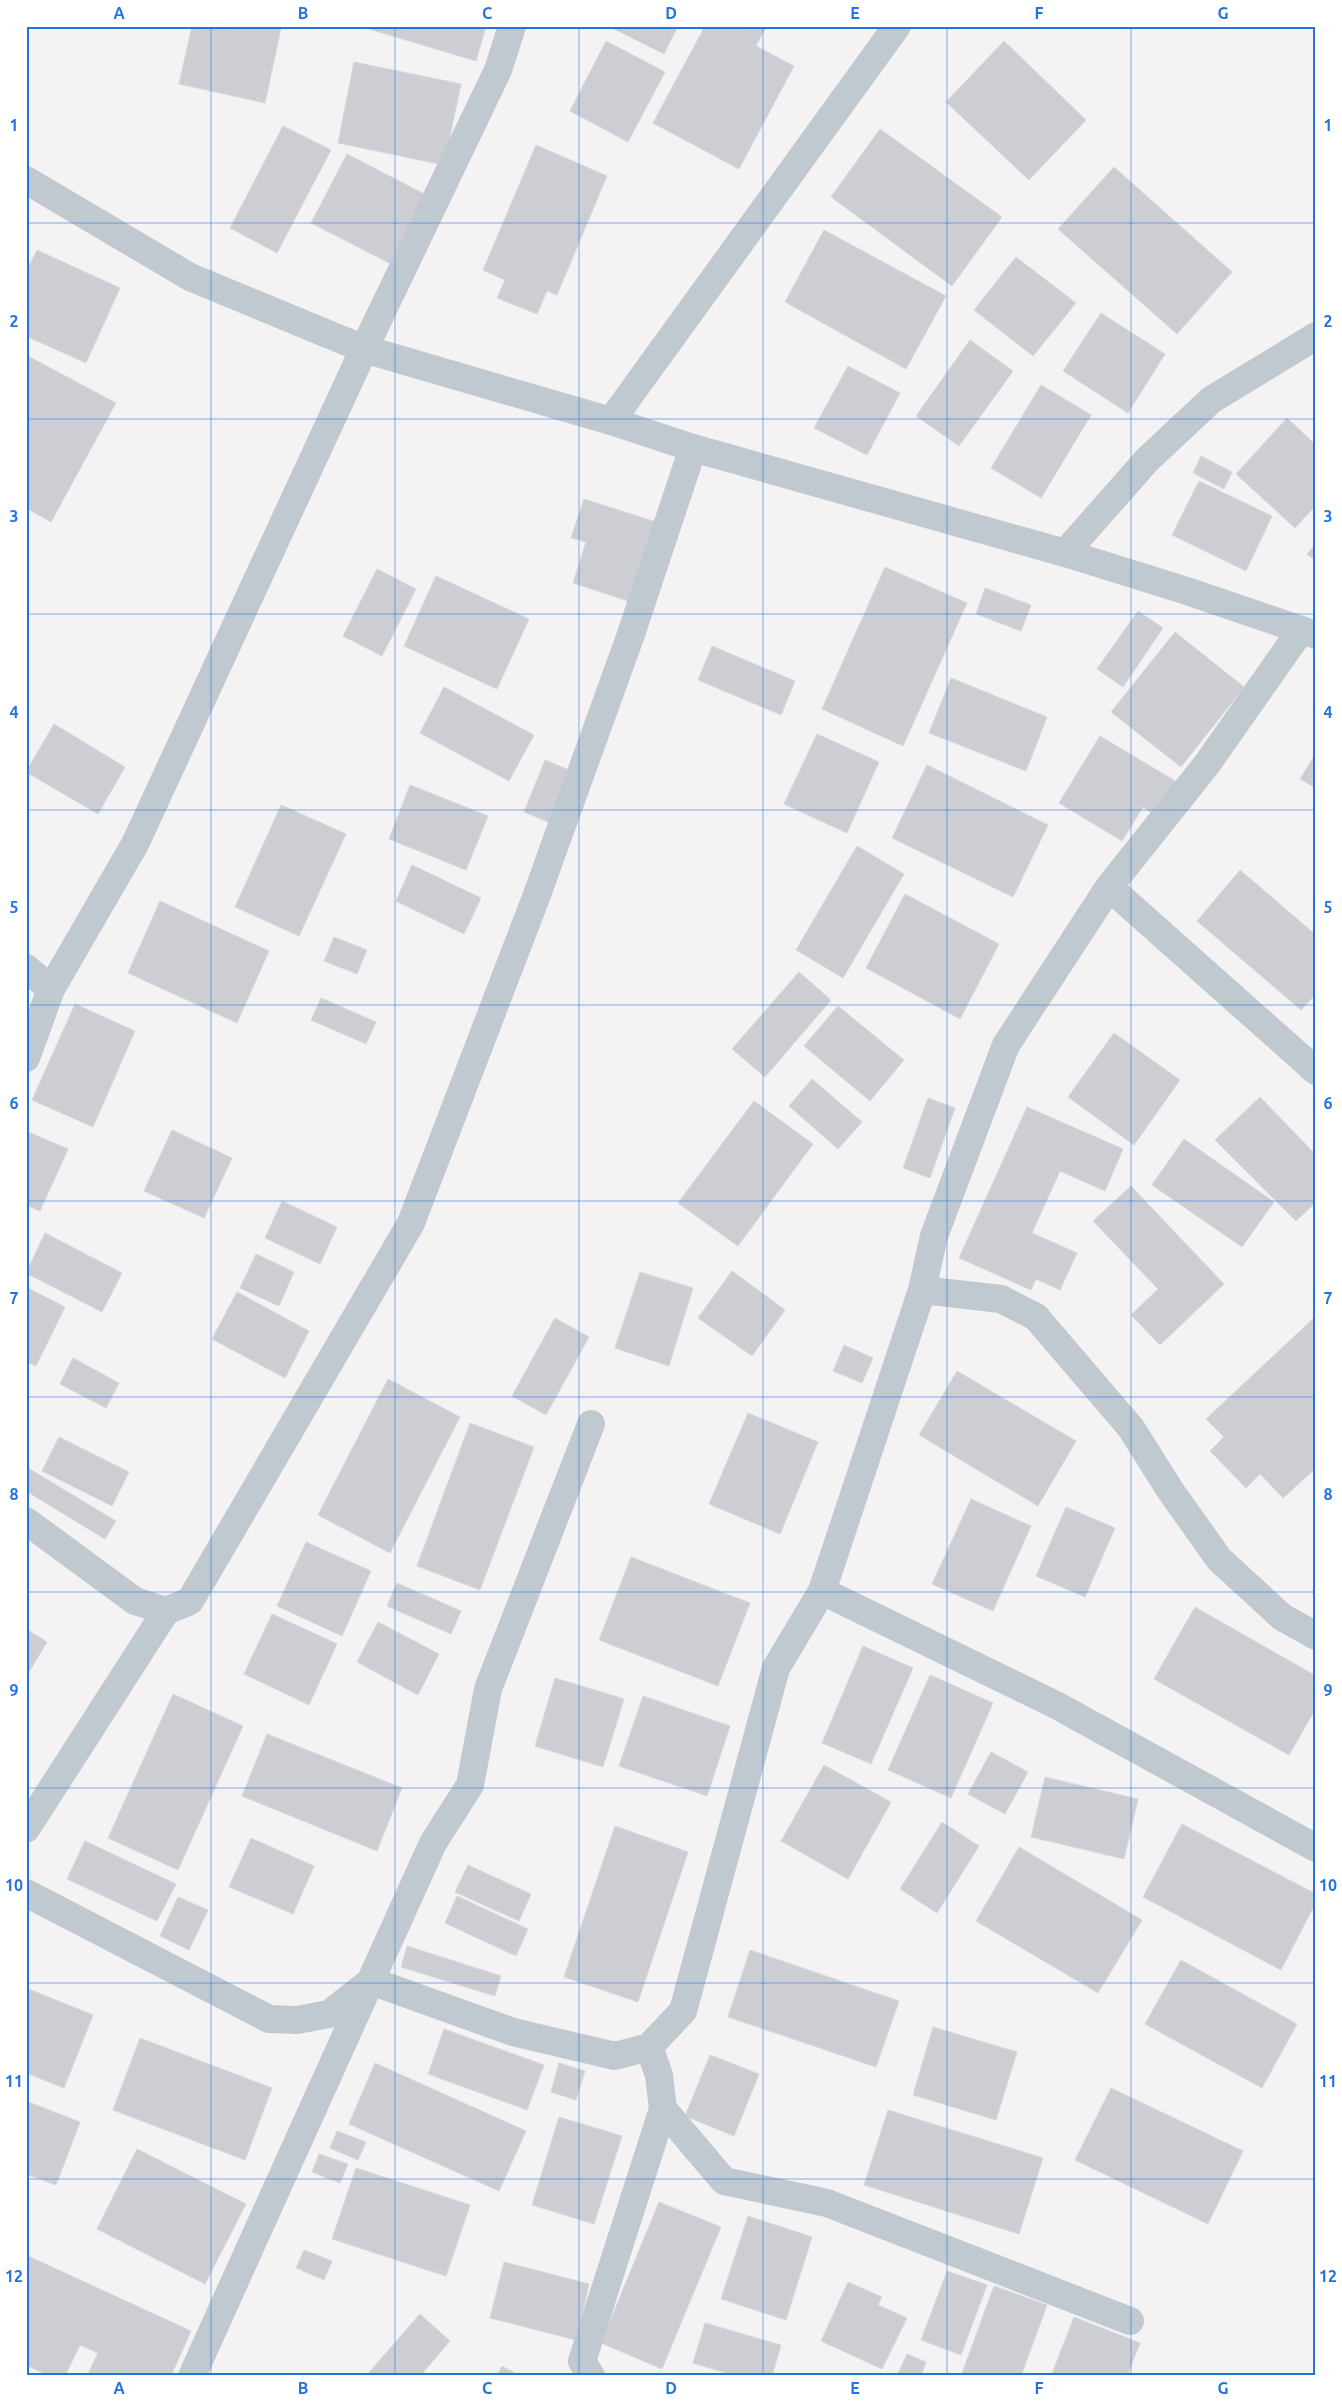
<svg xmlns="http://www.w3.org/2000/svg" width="1342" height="2402" font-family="Ubuntu,sans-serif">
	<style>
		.building { fill: #ccced4; stroke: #d6d8dd }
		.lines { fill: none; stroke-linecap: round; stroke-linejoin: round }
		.street { stroke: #c0c9d0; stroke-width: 28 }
		.grid { fill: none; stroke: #2273de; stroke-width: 1; stroke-opacity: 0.55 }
		.neatline { fill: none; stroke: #2273de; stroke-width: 2 }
		.grid-label { font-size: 16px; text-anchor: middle; font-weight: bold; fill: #2273de }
	</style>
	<rect width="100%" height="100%" fill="#f4f2f2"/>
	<g class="building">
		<path d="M192,26L281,28L265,103L179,84Z"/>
		<path d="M359,26H486L476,61Z"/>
		<path d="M608,26H678L664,54Z"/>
		<path d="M705,26H760L765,29L756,46L794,66L739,169L653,123Z"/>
		<path d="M606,41L665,72L628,142L570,111Z"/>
		<path d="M1004,41L1086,120L1029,180L946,102Z"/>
		<path d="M354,62L461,84L444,165L338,143Z"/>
		<path d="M283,126L331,150L277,253L230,228Z"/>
		<path d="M880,129L1002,217L952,286L831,197Z"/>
		<path d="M536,145L607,176L557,295L547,291L537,314L497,298L505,280L483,270Z"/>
		<path d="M347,154L430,197L395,266L311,223Z"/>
		<path d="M1114,167L1232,272L1177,334L1058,229Z"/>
		<path d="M824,230L946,296L906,369L785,302Z"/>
		<path d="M37,250L120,288L86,363L26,336V272Z"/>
		<path d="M1016,257L1076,303L1033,356L974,310Z"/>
		<path d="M1101,313L1165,354L1128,413L1063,371Z"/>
		<path d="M970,340L1013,371L959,446L916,416Z"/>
		<path d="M26,355L116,403L51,522L26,508Z"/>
		<path d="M848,366L900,393L867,455L814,428Z"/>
		<path d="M1041,385L1091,415L1041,498L991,468Z"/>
		<path d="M1287,418L1316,445V505L1295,528L1236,474Z"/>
		<path d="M1201,456L1232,472L1224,489L1193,473Z"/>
		<path d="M1199,481L1272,516L1246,571L1172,535Z"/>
		<path d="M584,499L656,522L631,602L573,583L586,542L571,538Z"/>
		<path d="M1316,544V561L1307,554Z"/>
		<path d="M885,567L967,603L903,746L822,709Z"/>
		<path d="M377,569L416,589L382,656L343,636Z"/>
		<path d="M436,576L529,619L497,689L404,646Z"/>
		<path d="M985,588L1031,605L1021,631L976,614Z"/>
		<path d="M1138,611L1163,628L1123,687L1097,669Z"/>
		<path d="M1175,632L1244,687L1181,767L1111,712Z"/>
		<path d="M712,646L795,681L781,715L698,680Z"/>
		<path d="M951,678L1047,717L1026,771L929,733Z"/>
		<path d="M444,687L534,735L509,781L420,733Z"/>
		<path d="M54,724L125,767L98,814L26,772Z"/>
		<path d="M817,734L879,762L847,833L784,804Z"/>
		<path d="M1100,736L1177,782L1156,816L1143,807L1122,841L1059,803Z"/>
		<path d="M1316,753V788L1300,779Z"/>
		<path d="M545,760L574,772L553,824L524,812Z"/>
		<path d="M927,765L1048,825L1013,897L892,838Z"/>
		<path d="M410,785L488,816L466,870L389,839Z"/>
		<path d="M281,805L346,834L299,936L235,907Z"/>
		<path d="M857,846L904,874L843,978L796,950Z"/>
		<path d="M412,865L481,898L464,934L396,901Z"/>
		<path d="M1240,870L1316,935V994L1301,1010L1197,921Z"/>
		<path d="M905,894L999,944L960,1019L866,968Z"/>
		<path d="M160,901L269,951L237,1023L128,973Z"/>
		<path d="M334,937L367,950L357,974L324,961Z"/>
		<path d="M799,972L831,1000L765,1077L732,1049Z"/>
		<path d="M321,998L376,1022L366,1044L311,1020Z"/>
		<path d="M75,1004L135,1031L93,1127L32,1100Z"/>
		<path d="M838,1006L904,1060L870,1101L804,1046Z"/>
		<path d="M1114,1033L1180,1080L1134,1145L1068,1097Z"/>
		<path d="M812,1079L862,1122L838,1149L789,1106Z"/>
		<path d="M1260,1097L1316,1155V1202L1296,1221L1215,1140Z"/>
		<path d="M928,1098L955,1108L930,1178L903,1168Z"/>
		<path d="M754,1101L813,1144L738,1246L678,1203Z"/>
		<path d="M1027,1107L1123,1149L1105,1191L1060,1171L1032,1233L1077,1253L1060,1290L1036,1279L1031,1290L959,1258Z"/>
		<path d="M172,1130L232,1158L204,1218L144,1191Z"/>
		<path d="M26,1131L68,1149L40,1211L26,1205Z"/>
		<path d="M1184,1139L1274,1202L1242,1247L1152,1185Z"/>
		<path d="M1131,1186L1224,1284L1160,1345L1131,1315L1158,1289L1093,1221Z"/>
		<path d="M282,1201L337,1227L320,1264L265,1238Z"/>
		<path d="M45,1233L122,1273L102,1312L26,1273Z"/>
		<path d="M256,1254L294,1272L279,1306L240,1288Z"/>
		<path d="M732,1271L785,1310L752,1356L698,1318Z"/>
		<path d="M640,1272L693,1288L669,1366L615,1348Z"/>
		<path d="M26,1287L65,1307L36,1366L26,1361Z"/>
		<path d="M237,1292L309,1331L285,1378L212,1339Z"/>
		<path d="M1316,1316V1468L1283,1498L1260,1474L1246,1488L1210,1451L1224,1437L1206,1419Z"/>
		<path d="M555,1318L589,1337L546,1415L512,1396Z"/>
		<path d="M844,1345L873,1358L862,1383L833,1371Z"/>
		<path d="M73,1358L119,1383L106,1408L60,1384Z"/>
		<path d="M957,1371L1076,1441L1038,1506L919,1435Z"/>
		<path d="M388,1379L460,1417L390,1553L318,1515Z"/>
		<path d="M748,1413L818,1442L780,1534L709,1504Z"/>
		<path d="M470,1423L534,1447L480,1590L417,1566Z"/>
		<path d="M59,1437L129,1472L112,1506L42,1471Z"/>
		<path d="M28,1468L116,1521L105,1539L26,1491Z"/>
		<path d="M971,1499L1031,1526L993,1611L932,1584Z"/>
		<path d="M1066,1507L1115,1528L1085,1597L1036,1576Z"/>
		<path d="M306,1542L371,1571L342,1636L277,1606Z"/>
		<path d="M631,1557L750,1603L718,1686L599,1640Z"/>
		<path d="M397,1583L461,1611L451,1634L387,1606Z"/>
		<path d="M1195,1607L1316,1676V1708L1289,1755L1154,1679Z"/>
		<path d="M272,1614L337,1644L309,1705L244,1674Z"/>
		<path d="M378,1622L439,1654L418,1695L357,1662Z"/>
		<path d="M26,1629L47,1642L26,1677Z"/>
		<path d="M863,1646L913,1668L871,1764L822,1743Z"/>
		<path d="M930,1675L993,1703L951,1798L888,1770Z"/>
		<path d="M555,1678L624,1699L603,1767L535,1746Z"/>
		<path d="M173,1694L243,1726L178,1870L108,1838Z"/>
		<path d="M643,1696L730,1726L707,1796L619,1766Z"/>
		<path d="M267,1734L402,1788L377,1851L242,1796Z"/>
		<path d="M991,1752L1028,1772L1005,1814L968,1794Z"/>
		<path d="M824,1765L891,1802L848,1879L781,1841Z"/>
		<path d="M1045,1777L1138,1799L1124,1859L1031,1837Z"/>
		<path d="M942,1822L979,1846L937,1913L900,1889Z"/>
		<path d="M1182,1824L1316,1894V1902L1281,1970L1143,1897Z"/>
		<path d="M615,1826L688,1852L638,2002L564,1977Z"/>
		<path d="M251,1838L314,1866L293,1914L229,1887Z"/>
		<path d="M85,1841L176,1884L157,1921L67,1879Z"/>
		<path d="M1019,1847L1142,1920L1098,1993L976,1921Z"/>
		<path d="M468,1865L531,1894L519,1921L455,1892Z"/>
		<path d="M457,1896L528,1929L516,1956L445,1923Z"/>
		<path d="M178,1897L208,1910L189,1950L160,1936Z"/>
		<path d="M407,1946L501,1976L495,1996L401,1967Z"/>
		<path d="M750,1950L899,2001L876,2067L728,2017Z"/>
		<path d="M1181,1960L1297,2024L1262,2088L1145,2024Z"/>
		<path d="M26,1988L93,2015L64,2088L26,2073Z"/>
		<path d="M933,2027L1017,2052L996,2120L913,2095Z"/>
		<path d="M444,2029L544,2065L527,2110L428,2074Z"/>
		<path d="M140,2038L272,2088L245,2160L113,2110Z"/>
		<path d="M710,2055L759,2074L734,2136L685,2116Z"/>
		<path d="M375,2063L526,2131L499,2191L349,2124Z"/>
		<path d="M559,2063L585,2071L576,2100L551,2092Z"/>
		<path d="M1111,2088L1243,2151L1208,2224L1075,2160Z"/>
		<path d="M26,2101L80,2122L56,2185L26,2174Z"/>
		<path d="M888,2110L1043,2158L1019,2234L864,2185Z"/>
		<path d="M559,2117L622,2136L594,2224L532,2205Z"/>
		<path d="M337,2131L366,2142L358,2160L330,2148Z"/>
		<path d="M137,2149L246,2204L205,2284L97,2229Z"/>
		<path d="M319,2154L348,2164L340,2183L312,2172Z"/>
		<path d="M356,2168L470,2205L446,2276L332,2239Z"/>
		<path d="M659,2202L721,2227L662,2369L601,2343Z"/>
		<path d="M748,2216L812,2237L786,2320L721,2299Z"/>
		<path d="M304,2250L332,2261L324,2280L296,2268Z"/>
		<path d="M26,2255L191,2331L171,2376H87L98,2353L80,2345L65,2376H49L26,2365Z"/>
		<path d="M504,2262L589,2284L576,2340L490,2318Z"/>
		<path d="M947,2271L987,2285L961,2355L921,2340Z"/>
		<path d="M848,2282L882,2297L878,2305L907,2318L882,2369L821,2341Z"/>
		<path d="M994,2286L1047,2305L1021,2376H961Z"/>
		<path d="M420,2314L450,2341L420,2376H366Z"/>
		<path d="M1074,2317L1140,2343L1127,2376H1051Z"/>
		<path d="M705,2323L781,2345L772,2376H736L693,2363Z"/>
		<path d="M907,2354L926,2362L921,2376H897Z"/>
		<path d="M502,2366L520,2376H497Z"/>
	</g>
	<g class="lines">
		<g class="street">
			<path d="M26,180L190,277L364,349L611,421L693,448L1065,553L1187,591L1316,635"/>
			<path d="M611,421L897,26"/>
			<path d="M1065,553L1147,460L1211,400L1316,336"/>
			<path d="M1109,887L1316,1071"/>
			<path d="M26,968L51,989"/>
			<path d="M26,1058L51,989L135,844L364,349L498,70L512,26"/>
			<path d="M922,1290L1001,1299L1036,1317L1131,1428L1170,1490L1219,1559L1282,1617L1316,1636"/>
			<path d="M26,1521L135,1601L166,1611"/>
			<path d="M822,1591L1056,1705L1316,1848"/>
			<path d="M26,1829L166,1611L190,1601L411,1223L535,900L630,637L693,448"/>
			<path d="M26,1893L269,2019L297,2020L329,2014L371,1981L513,2032L615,2056L649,2047L683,2011L776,1668L822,1591L922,1290L934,1236L1006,1045L1109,887L1207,764L1301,630"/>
			<path d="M649,2047L659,2075L663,2109L724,2181L827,2203L1130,2321"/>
			<path d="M192,2376L433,1843L470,1785L488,1689L591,1424"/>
			<path d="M591,2376L582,2361L663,2109"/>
		</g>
	</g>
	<path class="grid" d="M211,26V2376M395,26V2376M579,26V2376M763,26V2376M947,26V2376M1131,26V2376M26,223H1316M26,419H1316M26,614H1316M26,810H1316M26,1005H1316M26,1201H1316M26,1397H1316M26,1592H1316M26,1788H1316M26,1983H1316M26,2179H1316"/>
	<rect width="1342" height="2402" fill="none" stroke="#ffffff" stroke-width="55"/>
	<rect x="28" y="28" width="1286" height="2346" class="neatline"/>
	<g class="grid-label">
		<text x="119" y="19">A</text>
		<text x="303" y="19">B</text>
		<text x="487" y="19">C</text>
		<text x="671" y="19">D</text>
		<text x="855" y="19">E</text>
		<text x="1039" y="19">F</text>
		<text x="1223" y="19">G</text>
		<text x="14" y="131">1</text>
		<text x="1328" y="131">1</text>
		<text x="14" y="327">2</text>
		<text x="1328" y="327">2</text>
		<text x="14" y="522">3</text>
		<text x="1328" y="522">3</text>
		<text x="14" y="718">4</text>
		<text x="1328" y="718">4</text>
		<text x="14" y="913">5</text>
		<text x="1328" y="913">5</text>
		<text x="14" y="1109">6</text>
		<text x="1328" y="1109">6</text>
		<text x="14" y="1304">7</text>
		<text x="1328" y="1304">7</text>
		<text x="14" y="1500">8</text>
		<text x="1328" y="1500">8</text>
		<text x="14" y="1696">9</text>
		<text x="1328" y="1696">9</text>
		<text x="14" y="1891">10</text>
		<text x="1328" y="1891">10</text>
		<text x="14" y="2087">11</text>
		<text x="1328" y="2087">11</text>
		<text x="14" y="2282">12</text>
		<text x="1328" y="2282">12</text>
		<text x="119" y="2394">A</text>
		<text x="303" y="2394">B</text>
		<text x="487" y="2394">C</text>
		<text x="671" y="2394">D</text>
		<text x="855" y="2394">E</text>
		<text x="1039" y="2394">F</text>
		<text x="1223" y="2394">G</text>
	</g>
</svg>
